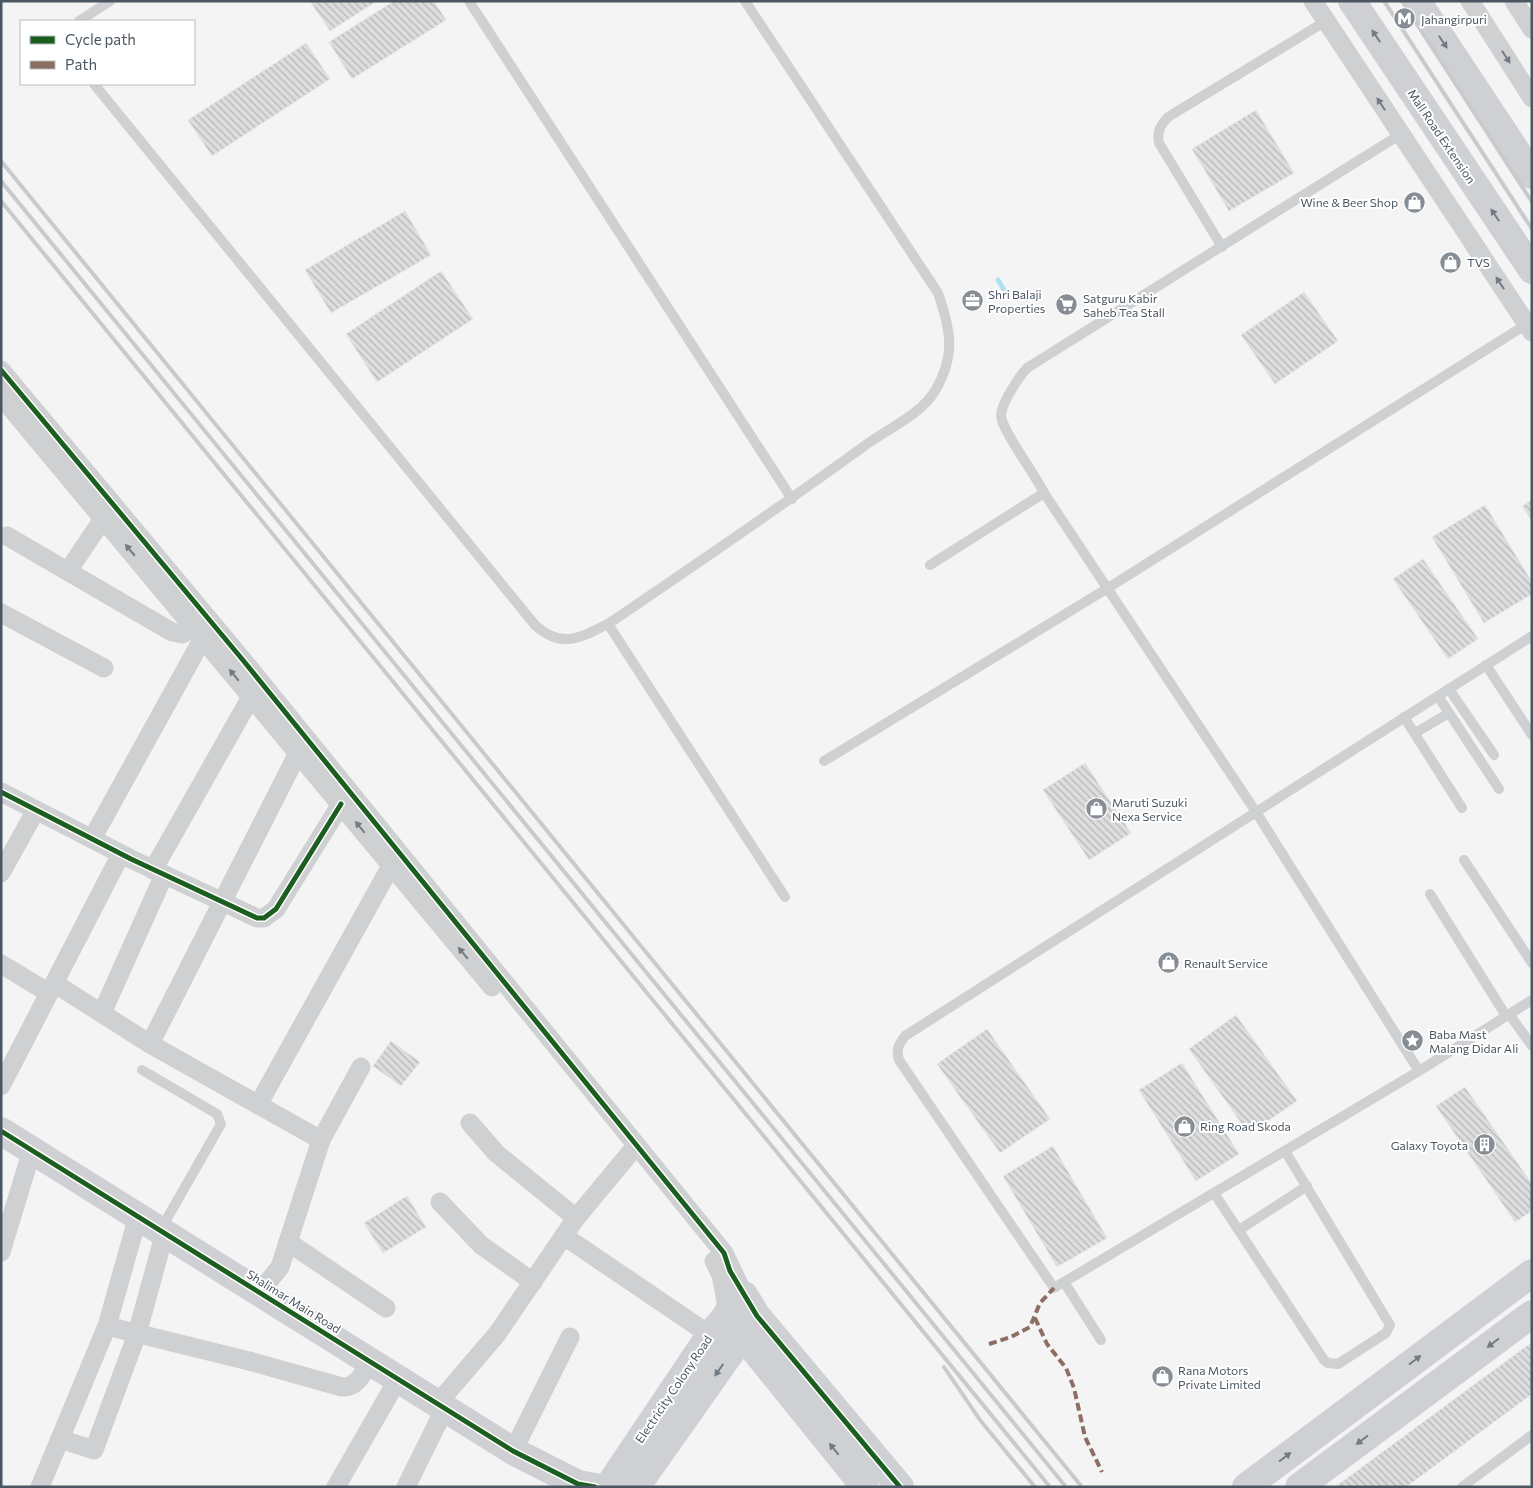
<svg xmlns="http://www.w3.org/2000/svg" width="1533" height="1488" font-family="Commissioner,sans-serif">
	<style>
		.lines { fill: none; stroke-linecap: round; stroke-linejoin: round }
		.stream { stroke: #aee2f0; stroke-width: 5 }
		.building { fill: url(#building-back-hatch); stroke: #e5e6e7 }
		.lane { stroke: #ced0d2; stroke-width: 10 }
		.street { stroke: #ced0d2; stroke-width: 19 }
		.secondary { stroke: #ced0d4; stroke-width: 28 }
		.rail { stroke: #c9cacc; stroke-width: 4 }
		.quiet { stroke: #8d6e63; stroke-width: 4; stroke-dasharray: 8 4; stroke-linecap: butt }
		.cycleway-casing { stroke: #fff; stroke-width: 8 }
		.cycleway { stroke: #1b5e20; stroke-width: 5 }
		.oneway { fill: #727b84 }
		.oneway2 { fill: #727b83 }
		.labels { text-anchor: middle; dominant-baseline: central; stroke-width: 4; stroke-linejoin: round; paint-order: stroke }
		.poi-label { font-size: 12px; fill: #4a5661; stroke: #fff; text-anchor: start }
		.street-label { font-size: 12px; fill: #4a5661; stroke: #fff }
	</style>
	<defs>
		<pattern id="building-back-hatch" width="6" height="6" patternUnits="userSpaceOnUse" patternTransform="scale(1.25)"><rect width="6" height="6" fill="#ddddde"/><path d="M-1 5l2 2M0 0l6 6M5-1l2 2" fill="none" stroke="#b5b6b7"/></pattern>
	</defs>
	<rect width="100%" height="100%" fill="#f4f4f4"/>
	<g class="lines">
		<path class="stream" d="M998,280L1004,290"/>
	</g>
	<g class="building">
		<path d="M310,1H377L330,31Z"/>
		<path d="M394,1H434L446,20L352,79L329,42Z"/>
		<path d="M306,43L330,79L212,156L188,120Z"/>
		<path d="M1256,110L1294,173L1229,211L1192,149Z"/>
		<path d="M405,211L431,255L331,313L305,270Z"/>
		<path d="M441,271L473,319L377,382L346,334Z"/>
		<path d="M1304,292L1338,341L1275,384L1241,335Z"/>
		<path d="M1532,500V521L1522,506Z"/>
		<path d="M1485,505L1532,582V594L1484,623L1432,537Z"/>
		<path d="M1423,559L1478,639L1448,659L1393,579Z"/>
		<path d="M1085,763L1131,833L1089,860L1043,790Z"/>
		<path d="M1236,1015L1297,1101L1249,1134L1189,1049Z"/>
		<path d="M987,1029L1050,1119L1000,1153L937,1064Z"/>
		<path d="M391,1041L420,1062L401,1086L373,1066Z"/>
		<path d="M1182,1063L1239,1154L1196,1181L1139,1090Z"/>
		<path d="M1465,1087L1532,1184V1211L1515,1222L1436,1106Z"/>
		<path d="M1053,1146L1107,1238L1057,1267L1003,1176Z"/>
		<path d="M407,1196L426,1227L383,1253L364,1223Z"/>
		<path d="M1532,1342V1394L1406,1487H1335Z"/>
	</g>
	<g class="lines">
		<g class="lane">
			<path d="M469,1L792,499"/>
			<path d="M79,21L110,1"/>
			<path d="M94,84L535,625C561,649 580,638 608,624C695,565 782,506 867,444C889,428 920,415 935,391C956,355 951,331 938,293L745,1"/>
			<path d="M1401,134L1027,368C1019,377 1002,402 1001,415C1001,430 1036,475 1044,493L1256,812L1419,1071"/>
			<path d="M1222,247L1159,143C1157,131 1160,126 1168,117L1326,21"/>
			<path d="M930,565L1044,493"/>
			<path d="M608,624L785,897"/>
			<path d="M1532,636L905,1036C898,1045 896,1050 899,1060L1054,1288L1419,1071L1532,1000"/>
			<path d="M1486,665L1532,735"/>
			<path d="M1449,689L1494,755"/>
			<path d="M1438,696L1499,789"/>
			<path d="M1404,717L1462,808"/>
			<path d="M1415,733L1449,713"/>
			<path d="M824,761L1108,588L1527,324"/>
			<path d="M1464,860L1532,963"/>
			<path d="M1430,894L1506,1016"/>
			<path d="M1509,1014L1532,1046"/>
			<path d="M142,1070L217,1114L221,1124L161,1229"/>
			<path d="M1214,1193L1324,1360L1328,1363L1338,1364L1386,1333L1390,1325L1285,1151"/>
			<path d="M1239,1230L1307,1186"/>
			<path d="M1064,1282L1101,1340"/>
			<path d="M1462,1487L1532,1435"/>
		</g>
		<g class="street">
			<path d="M1313,1L1532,332"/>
			<path d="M1470,1L1532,98"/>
			<path d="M1514,1L1532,29"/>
			<path d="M1,370L242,659L724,1253L744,1295"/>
			<path d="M1,396L492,987"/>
			<path d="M7,536L172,632L182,634L194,627"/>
			<path d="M68,571L103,519"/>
			<path d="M1,613L104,668"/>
			<path d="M1,792L131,859L257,918H264L276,909L341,804"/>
			<path d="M92,839L203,638"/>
			<path d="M153,870L251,697"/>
			<path d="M1,873L36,810"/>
			<path d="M1,964L49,993"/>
			<path d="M54,983L150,1044L321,1140"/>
			<path d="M102,1013L164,875"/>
			<path d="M150,1044L298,753"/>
			<path d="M1,1086L121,854"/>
			<path d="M258,1105L391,866"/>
			<path d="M440,1202L481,1245L533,1282"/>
			<path d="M576,1218L630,1153"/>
			<path d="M564,1236L710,1335"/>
			<path d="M288,1242L386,1308"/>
			<path d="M1,1252L32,1150"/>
			<path d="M714,1261L721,1275L728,1312"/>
			<path d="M260,1292L280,1267L321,1140L361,1067"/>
			<path d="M107,1326L249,1361L342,1387C358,1388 363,1372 371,1360"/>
			<path d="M438,1403L497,1334L576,1218L496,1153L470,1123"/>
			<path d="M60,1439L94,1450L137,1334L165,1232"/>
			<path d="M513,1451L570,1337"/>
			<path d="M40,1487L107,1326L138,1216"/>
			<path d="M336,1487L398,1379"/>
			<path d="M406,1487L445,1408"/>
		</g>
		<g class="secondary">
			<path d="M1352,1L1532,270"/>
			<path d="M1417,1L1532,175"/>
			<path d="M1,1131L513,1451L578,1484L595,1487"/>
			<path d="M728,1312L743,1336L865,1487"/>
			<path d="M608,1487L710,1335L744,1295L757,1316L900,1487"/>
			<path d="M636,1487L753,1321"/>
			<path d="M1246,1487L1532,1273"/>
			<path d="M1299,1487L1532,1314"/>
		</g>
		<g class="rail">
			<path d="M1384,1L1532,229"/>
			<path d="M1402,1L1532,202"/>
			<path d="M1,161L1082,1487"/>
			<path d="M1,181L1066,1487"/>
			<path d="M1,201L1050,1487"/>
			<path d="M944,1367L980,1420L1035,1487"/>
		</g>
		<g class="quiet">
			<path d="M1035,1318L1047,1344L1066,1368L1074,1388L1085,1437L1102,1472"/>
			<path d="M989,1344L1011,1337L1030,1327L1040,1303L1054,1288"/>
		</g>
		<defs>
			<g id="cycleway">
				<path d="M1,370L242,659L724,1253L730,1271L757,1316L900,1487"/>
				<path d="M1,792L131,859L257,918H264L276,909L341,804"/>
				<path d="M1,1131L513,1451L578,1484L595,1487"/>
			</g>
		</defs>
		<use href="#cycleway" class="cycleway-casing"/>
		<use href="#cycleway" class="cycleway"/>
	</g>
	<defs><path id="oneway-solid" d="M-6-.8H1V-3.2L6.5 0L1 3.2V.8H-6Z" transform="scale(1.25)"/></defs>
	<g class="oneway">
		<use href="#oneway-solid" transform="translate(1376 36) rotate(-124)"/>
		<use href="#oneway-solid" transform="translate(1443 42) rotate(56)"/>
		<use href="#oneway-solid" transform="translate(1495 215) rotate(-124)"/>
		<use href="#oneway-solid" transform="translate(1493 1343) rotate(143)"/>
		<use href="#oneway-solid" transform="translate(1415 1360) rotate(-37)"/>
		<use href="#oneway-solid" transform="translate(719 1370) rotate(125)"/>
		<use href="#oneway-solid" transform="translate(1362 1440) rotate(143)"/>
		<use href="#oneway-solid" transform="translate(834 1449) rotate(-129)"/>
		<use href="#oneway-solid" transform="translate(1285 1457) rotate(-37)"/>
	</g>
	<g class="oneway2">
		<use href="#oneway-solid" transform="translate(1506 57) rotate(57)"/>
		<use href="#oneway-solid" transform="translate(1381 104) rotate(-123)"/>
		<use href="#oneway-solid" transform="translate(1500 283) rotate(-123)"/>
		<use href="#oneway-solid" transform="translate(130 550) rotate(-130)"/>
		<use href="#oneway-solid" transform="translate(234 675) rotate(-130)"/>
		<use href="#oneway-solid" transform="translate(360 827) rotate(-129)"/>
		<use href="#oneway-solid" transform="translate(463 953) rotate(-130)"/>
	</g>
	<defs>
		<symbol id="metro-disc" viewBox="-11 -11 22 22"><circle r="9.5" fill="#868d94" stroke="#fff"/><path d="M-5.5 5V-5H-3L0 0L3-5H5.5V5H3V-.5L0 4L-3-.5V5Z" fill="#fff"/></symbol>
		<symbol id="shop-disc" viewBox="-11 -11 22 22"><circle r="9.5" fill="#868d94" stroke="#fff"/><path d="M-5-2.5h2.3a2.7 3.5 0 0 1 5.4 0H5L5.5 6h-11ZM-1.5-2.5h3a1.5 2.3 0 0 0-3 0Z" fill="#fff"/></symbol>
		<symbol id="office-disc" viewBox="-11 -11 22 22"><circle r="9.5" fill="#868d94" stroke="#fff"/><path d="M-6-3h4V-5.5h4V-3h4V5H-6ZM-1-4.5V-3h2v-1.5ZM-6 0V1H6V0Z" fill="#fff"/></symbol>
		<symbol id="supermarket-disc" viewBox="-11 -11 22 22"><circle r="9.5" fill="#868d94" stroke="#fff"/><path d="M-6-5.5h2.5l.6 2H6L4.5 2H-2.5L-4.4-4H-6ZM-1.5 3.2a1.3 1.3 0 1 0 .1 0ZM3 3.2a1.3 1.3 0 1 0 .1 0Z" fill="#fff"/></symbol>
		<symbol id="sight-disc" viewBox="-11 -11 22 22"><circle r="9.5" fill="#868d94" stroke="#fff"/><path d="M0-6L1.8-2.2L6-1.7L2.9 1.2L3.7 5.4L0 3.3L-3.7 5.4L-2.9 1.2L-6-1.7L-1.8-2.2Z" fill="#fff"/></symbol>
		<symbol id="building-disc" viewBox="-11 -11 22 22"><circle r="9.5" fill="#868d94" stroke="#fff"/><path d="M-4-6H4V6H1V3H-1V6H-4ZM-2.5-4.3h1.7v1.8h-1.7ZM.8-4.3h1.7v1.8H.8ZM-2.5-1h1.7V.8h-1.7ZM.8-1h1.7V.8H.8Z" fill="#fff"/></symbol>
	</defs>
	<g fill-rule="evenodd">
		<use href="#metro-disc" x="1392" y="6" width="25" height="25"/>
		<use href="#shop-disc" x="1402" y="190" width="25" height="25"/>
		<use href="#shop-disc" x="1438" y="250" width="25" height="25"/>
		<use href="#office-disc" x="960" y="288" width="25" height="25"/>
		<use href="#supermarket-disc" x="1054" y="292" width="25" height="25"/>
		<use href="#shop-disc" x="1084" y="796" width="25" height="25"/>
		<use href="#shop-disc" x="1156" y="950" width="25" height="25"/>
		<use href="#sight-disc" x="1400" y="1028" width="25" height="25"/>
		<use href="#shop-disc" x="1172" y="1114" width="25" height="25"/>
		<use href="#building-disc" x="1472" y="1132" width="25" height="25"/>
		<use href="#shop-disc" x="1150" y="1364" width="25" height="25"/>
	</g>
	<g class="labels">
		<g class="poi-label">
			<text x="1421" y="19">Jahangirpuri</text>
			<text x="1398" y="202" text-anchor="end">Wine &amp; Beer Shop</text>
			<text x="1467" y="262">TVS</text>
			<text x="988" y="294">Shri Balaji<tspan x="988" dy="14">Properties</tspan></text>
			<text x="1083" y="298">Satguru Kabir<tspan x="1083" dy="14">Saheb Tea Stall</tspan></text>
			<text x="1112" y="802">Maruti Suzuki<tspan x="1112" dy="14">Nexa Service</tspan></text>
			<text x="1184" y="963">Renault Service</text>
			<text x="1429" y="1034">Baba Mast<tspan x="1429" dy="14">Malang Didar Ali</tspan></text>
			<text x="1200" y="1126">Ring Road Skoda</text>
			<text x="1468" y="1145" text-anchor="end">Galaxy Toyota</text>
			<text x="1178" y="1370">Rana Motors<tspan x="1178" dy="14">Private Limited</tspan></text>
		</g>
		<g class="street-label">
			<text transform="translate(1442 136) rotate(56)">Mall Road Extension</text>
			<text transform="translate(294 1301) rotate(32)">Shalimar Main Road</text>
			<text transform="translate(673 1389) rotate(-56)">Electricity Colony Road</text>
		</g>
	</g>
	<rect width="1533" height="1488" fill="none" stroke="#4a5661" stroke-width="5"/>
	<rect x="20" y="20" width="175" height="65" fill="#ffffff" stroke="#b7bbc0"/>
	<rect x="30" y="36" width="25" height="8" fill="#1b5e20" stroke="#b7bbc0"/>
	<text x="65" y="45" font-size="15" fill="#4a5661">Cycle path</text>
	<rect x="30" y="61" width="25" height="8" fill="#8d6e63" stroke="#b7bbc0"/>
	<text x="65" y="70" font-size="15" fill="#4a5661">Path</text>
</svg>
